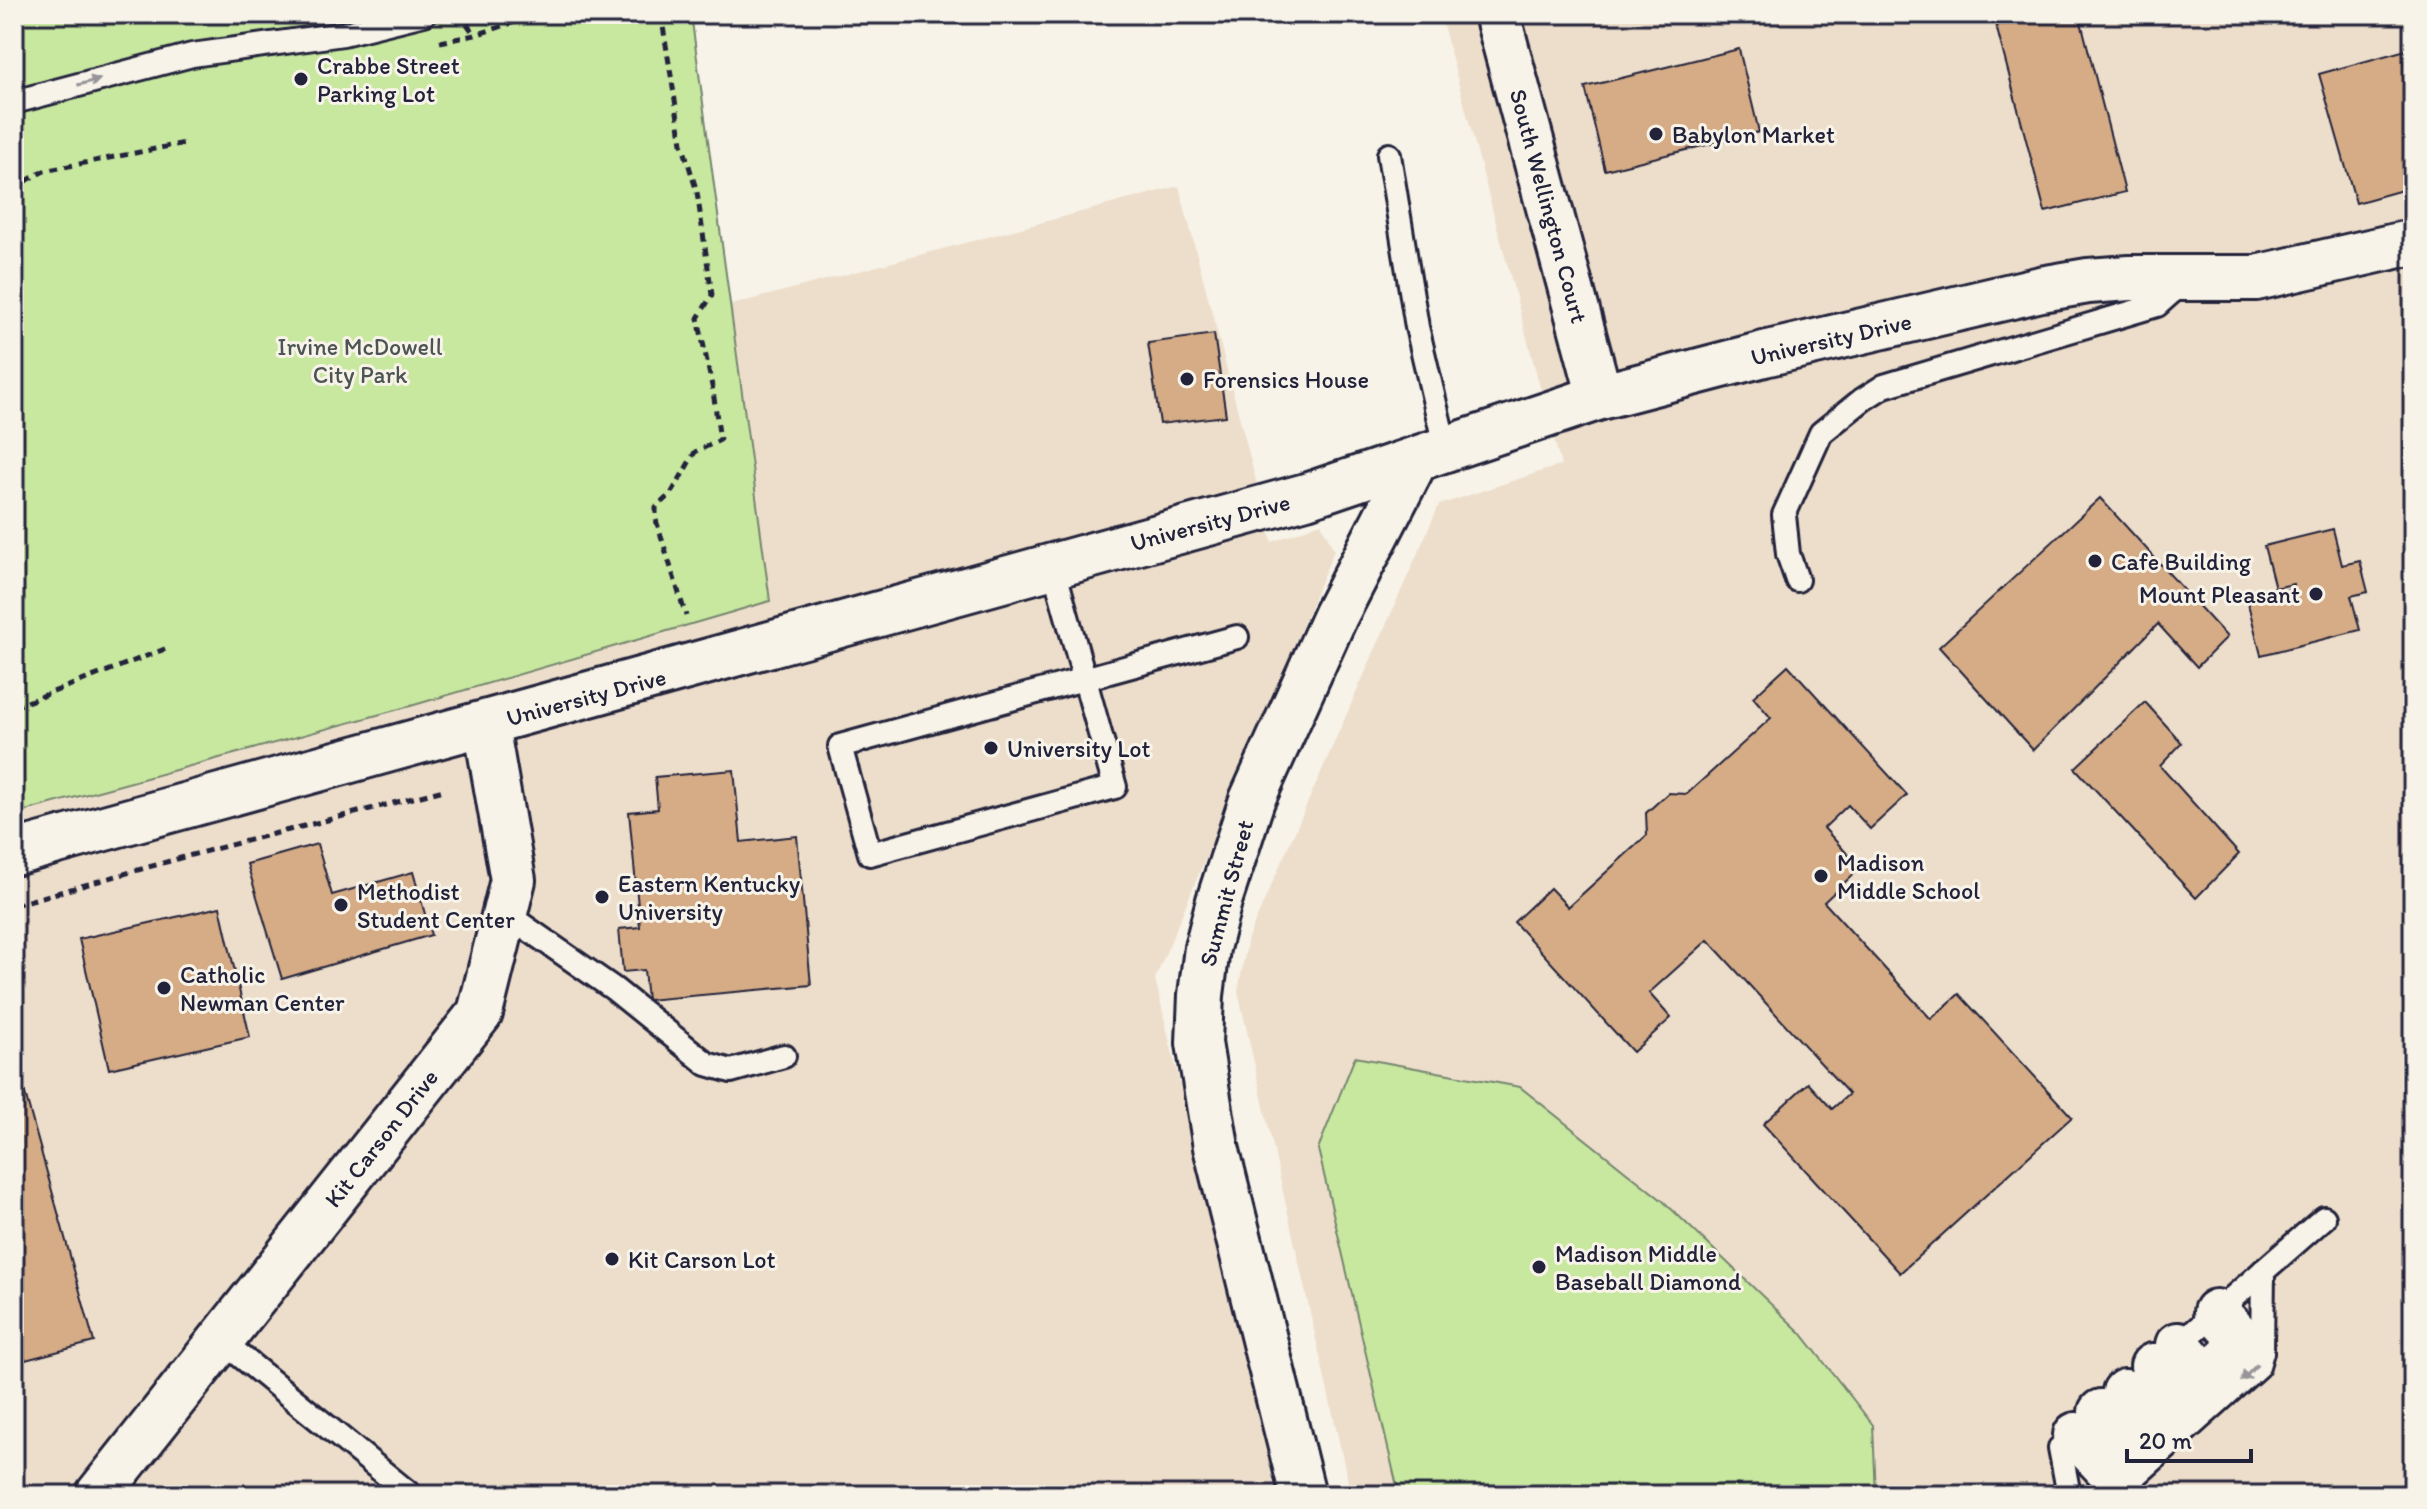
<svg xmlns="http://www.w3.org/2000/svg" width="2427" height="1509" font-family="Itim,sans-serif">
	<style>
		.built { fill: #eddecb }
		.green { fill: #c8e8a0; stroke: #75856e; stroke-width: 2 }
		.building { fill: #d5ac86; stroke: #22223b; stroke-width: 2 }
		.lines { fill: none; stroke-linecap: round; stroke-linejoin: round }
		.lane-casing { stroke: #22223b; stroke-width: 28 }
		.street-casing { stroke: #22223b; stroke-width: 50 }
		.path { stroke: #22223b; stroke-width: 5; stroke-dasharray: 8 6; stroke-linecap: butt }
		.lane { stroke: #f7f3e8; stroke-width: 22 }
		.street { stroke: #f7f3e8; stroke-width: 44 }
		.oneway { fill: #97959a }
		.poi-dot { fill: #22223b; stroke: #f7f3e8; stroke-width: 3 }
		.labels { text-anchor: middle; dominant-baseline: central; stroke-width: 6; stroke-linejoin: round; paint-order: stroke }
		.poi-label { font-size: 24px; fill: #22223b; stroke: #f7f3e8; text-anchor: start }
		.street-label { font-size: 24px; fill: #22223b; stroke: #f7f3e8 }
		.park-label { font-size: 24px; fill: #4c5454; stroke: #f7f3e8 }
	</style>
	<rect width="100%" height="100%" fill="#f7f3e8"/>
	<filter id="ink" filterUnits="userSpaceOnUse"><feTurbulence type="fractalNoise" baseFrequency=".0125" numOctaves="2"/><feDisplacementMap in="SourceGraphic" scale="16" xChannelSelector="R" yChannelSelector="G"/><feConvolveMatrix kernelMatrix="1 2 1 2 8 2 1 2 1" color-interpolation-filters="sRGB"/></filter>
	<g filter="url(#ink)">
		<g class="built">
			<path d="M1440,14H2413V1495H1351L1238,991L1248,938L1439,505L1561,465Z"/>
			<path d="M1179,186L1272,542L1321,523L1334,550L1155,979L1277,1495H14V814L414,705L770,601L731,305Z"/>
		</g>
		<g class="green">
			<path d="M14,14H691L770,601L414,705L14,814Z"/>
			<path d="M1355,1057L1520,1087L1663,1201L1801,1333L1873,1425L1876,1495H1399L1318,1149Z"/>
		</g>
		<g class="building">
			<path d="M1993,14H2079L2125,192L2045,212Z"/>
			<path d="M2413,48V187L2356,203L2319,74Z"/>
			<path d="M1739,49L1759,132L1605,170L1585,87Z"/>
			<path d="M1214,334L1226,416L1160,424L1148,343Z"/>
			<path d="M2100,498L2227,637L2197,667L2158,624L2033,750L1939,647Z"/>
			<path d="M2333,529L2342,565L2360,561L2368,592L2351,596L2360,630L2261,655L2247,600L2294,588L2293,584L2275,588L2264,546Z"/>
			<path d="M1788,665L1907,795L1870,829L1848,805L1824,828L1860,868L1824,902L1931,1019L1959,994L2072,1117L1900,1273L1763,1124L1808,1083L1832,1109L1849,1094L1708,940L1649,993L1671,1018L1633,1052L1514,922L1550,888L1568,907L1647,835L1646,813L1668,793L1687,794L1771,718L1753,697Z"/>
			<path d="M2145,702L2182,743L2160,766L2239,854L2196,898L2075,768Z"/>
			<path d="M734,770L741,842L797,836L811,985L647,1000L644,970L623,972L619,929L640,927L629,812L658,809L655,777Z"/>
			<path d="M317,844L332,895L413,872L431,935L282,979L247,864Z"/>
			<path d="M220,907L250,1037L109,1069L79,939Z"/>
			<path d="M14,1054L94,1342L14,1363Z"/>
		</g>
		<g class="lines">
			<defs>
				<g id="lane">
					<path d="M14,102L192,55L343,34L424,14"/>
					<path d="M1389,155L1417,327L1446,450"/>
					<path d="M1053,566L1115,787L870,854L840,746L1237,637"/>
					<path d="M1797,580L1788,554L1784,515L1821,433L1862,400L1884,386L2157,305L2184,281"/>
					<path d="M505,913L614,989L707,1064L731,1071L784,1056"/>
					<path d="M221,1340L411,1495"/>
					<path d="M2174,1349L2324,1218"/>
					<path d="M2069,1495L2060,1448L2079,1432"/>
					<path d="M2114,1495L2258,1366L2262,1352L2263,1271"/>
				</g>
				<g id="street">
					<path d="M1497,14L1600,397"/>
					<path d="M14,853L1306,496L1600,397L1764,354L2041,289L2088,281L2130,278H2256L2413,242"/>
					<path d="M2178,1345L2207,1379"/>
					<path d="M2153,1366L2181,1400"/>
					<path d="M2125,1392L2158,1422"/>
					<path d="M2101,1412L2131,1445"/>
					<path d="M2076,1435L2106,1467L2245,1343L2216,1312"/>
					<path d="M98,1495L480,1013L513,880L486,725"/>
					<path d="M1303,1495L1216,1147L1199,1043L1201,995L1207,948L1219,901L1252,800L1335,616L1415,461"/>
				</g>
			</defs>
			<use href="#lane" class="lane-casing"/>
			<use href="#street" class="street-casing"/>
			<g class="path">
				<path d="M661,14L682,143L697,192L712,295L698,318L713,391L720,440L695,452L671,494L656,507V520L686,616"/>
				<path d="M467,24L475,35"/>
				<path d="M440,42L475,35L540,14"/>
				<path d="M14,188L44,171L185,143"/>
				<path d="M14,707L170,647"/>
				<path d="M14,905L184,857L444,790"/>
			</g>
			<use href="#lane" class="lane"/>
			<use href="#street" class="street"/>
		</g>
		<defs><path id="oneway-solid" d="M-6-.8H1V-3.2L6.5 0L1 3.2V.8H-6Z" transform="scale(2)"/></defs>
		<g class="oneway">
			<use href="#oneway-solid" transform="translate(89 82) rotate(-15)"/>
			<use href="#oneway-solid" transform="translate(2249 1373) rotate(134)"/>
		</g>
	</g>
	<g class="poi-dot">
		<circle cx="301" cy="79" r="8"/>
		<circle cx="1656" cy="134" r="8"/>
		<circle cx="1187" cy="379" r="8"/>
		<circle cx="2095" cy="561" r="8"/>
		<circle cx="2316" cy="594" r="8"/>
		<circle cx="991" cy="748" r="8"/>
		<circle cx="1821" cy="876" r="8"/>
		<circle cx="602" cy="897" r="8"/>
		<circle cx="341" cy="905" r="8"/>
		<circle cx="164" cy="988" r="8"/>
		<circle cx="612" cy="1259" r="8"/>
		<circle cx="1539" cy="1267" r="8"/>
	</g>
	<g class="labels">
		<g class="poi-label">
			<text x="317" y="65">Crabbe Street<tspan x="317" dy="28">Parking Lot</tspan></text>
			<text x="1672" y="134">Babylon Market</text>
			<text x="1203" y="379">Forensics House</text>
			<text x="2111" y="561">Cafe Building</text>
			<text x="2300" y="594" text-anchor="end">Mount Pleasant</text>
			<text x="1007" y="748">University Lot</text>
			<text x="1837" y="862">Madison<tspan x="1837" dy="28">Middle School</tspan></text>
			<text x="618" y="883">Eastern Kentucky<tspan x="618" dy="28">University</tspan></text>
			<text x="357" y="891">Methodist<tspan x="357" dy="28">Student Center</tspan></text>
			<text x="180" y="974">Catholic<tspan x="180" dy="28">Newman Center</tspan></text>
			<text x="1555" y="1253">Madison Middle<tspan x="1555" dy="28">Baseball Diamond</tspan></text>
			<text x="628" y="1259">Kit Carson Lot</text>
		</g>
		<g class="street-label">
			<text transform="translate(1549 206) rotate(75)">South Wellington Court</text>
			<text transform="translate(1831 339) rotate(-13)">University Drive</text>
			<text transform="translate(1210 522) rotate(-15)">University Drive</text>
			<text transform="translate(586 697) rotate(-15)">University Drive</text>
			<text transform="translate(1226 893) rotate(-75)">Summit Street</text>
			<text transform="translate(381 1138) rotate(-52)">Kit Carson Drive</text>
		</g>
		<g class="park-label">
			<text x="360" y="346">Irvine McDowell<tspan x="360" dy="28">City Park</tspan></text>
		</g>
	</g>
	<rect width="2427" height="1509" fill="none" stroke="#f7f3e8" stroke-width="48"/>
	<rect x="24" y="24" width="2379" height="1461" fill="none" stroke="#22223b" stroke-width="3" filter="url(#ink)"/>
	<path d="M2127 1449v12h124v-12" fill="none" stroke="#22223b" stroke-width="4"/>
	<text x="2139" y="1449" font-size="24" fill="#22223b" stroke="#f7f3e8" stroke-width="6" paint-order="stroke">20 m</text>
</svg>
